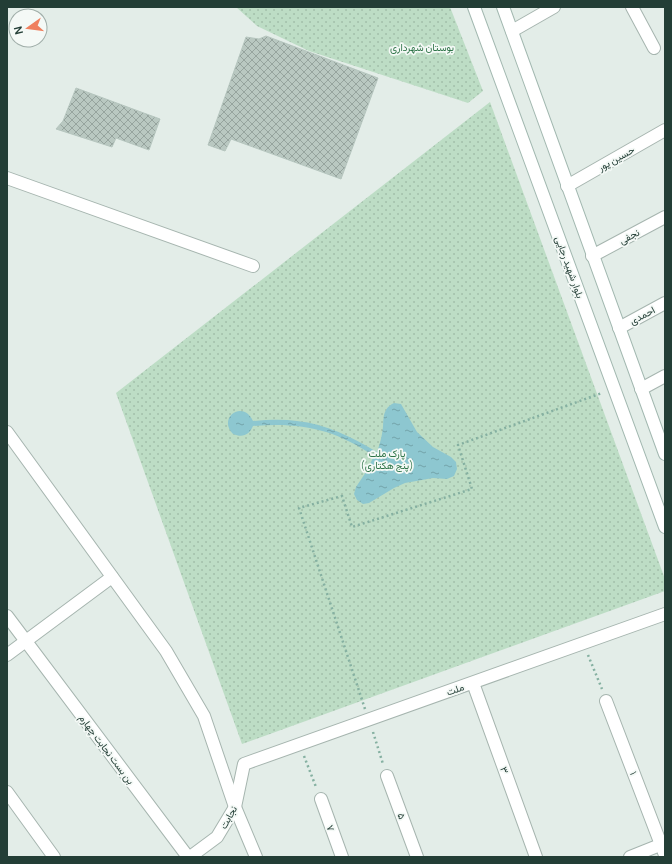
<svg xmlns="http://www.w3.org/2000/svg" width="672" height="864" font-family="Manrope,Vazirmatn,sans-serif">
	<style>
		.park { fill: url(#park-dots) }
		.water { fill: url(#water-ripples) }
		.building { fill: url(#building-cross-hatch); stroke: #b6c6bf }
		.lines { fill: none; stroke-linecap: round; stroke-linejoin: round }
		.street-casing { stroke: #a6b5af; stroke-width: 14 }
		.secondary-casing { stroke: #a2b8b0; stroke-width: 14 }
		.path { stroke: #85b0a1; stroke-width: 2.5; stroke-dasharray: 2 3; stroke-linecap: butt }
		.street { stroke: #fff; stroke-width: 12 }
		.secondary { stroke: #fff; stroke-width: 12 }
		.labels { text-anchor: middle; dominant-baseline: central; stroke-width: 3.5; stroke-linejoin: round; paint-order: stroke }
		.park-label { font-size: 10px; fill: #2e7448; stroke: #f4f9f6 }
		.street-label { font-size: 10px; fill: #233e36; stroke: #f4f9f6 }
	</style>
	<defs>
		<pattern id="park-dots" width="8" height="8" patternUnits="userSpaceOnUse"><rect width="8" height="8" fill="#bdddc5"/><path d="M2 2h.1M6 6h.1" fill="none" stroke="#a2bfaa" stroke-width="1.8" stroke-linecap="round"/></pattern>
		<pattern id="water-ripples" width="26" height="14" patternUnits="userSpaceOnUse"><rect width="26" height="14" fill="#8dc7d0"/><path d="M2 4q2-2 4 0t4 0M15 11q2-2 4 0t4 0" fill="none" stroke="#73a3aa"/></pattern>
		<pattern id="building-cross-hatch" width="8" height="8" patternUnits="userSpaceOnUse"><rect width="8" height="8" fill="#b9c8c1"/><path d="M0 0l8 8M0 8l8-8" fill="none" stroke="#96a49e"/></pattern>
	</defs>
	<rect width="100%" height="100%" fill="#e3ede8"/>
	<g class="park">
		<path d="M236,7H450L483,91L468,103L309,51L257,26Z"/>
		<path d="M490,102L665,579V591L242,744L116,393Z"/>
	</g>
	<path class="water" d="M394,403L401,404L417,432L433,447L451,457L456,462L457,469L454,476L447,479L433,478L405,483L394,488L369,503L363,504L357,500L354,494L356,487L366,472L374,456C334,429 301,422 253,426C249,435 243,438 233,434C217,418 243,399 253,421C267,420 282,419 297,421C326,424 352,437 377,452C379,446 381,440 382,434C385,421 380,410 394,403Z"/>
	<g class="building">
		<path d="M266,36L378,78L341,179L231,139L225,151L208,145L246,37L259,39Z"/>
		<path d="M76,88L160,119L149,150L116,138L112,147L56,129L63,121Z"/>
	</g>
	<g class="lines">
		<defs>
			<g id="street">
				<path d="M632,7L654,48"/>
				<path d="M512,31L554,7"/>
				<path d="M7,178L253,266"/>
				<path d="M567,186L665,130"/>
				<path d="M592,256L665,217"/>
				<path d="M619,328L665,303"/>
				<path d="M641,389L665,376"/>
				<path d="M7,432L166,651L204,716L235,807L256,857"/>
				<path d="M7,616L188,857"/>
				<path d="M7,655L112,577"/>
				<path d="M473,683L536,857"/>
				<path d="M606,701L665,855"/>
				<path d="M387,776L417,857"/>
				<path d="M7,792L54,857"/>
				<path d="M321,799L342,857"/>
				<path d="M190,857L217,837L235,807L244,764L665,614"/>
				<path d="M630,857L665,843"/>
			</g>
			<g id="secondary">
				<path d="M474,7L665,527"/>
				<path d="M503,7L665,454"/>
			</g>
		</defs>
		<use href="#street" class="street-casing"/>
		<use href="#secondary" class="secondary-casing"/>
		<g class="path">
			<path d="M588,655L602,689"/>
			<path d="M365,709L299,508L342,496L352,527L472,489L458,445L602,393"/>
			<path d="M373,732L383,764"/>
			<path d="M304,756L316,787"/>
		</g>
		<use href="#street" class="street"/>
		<use href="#secondary" class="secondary"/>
	</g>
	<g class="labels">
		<g class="park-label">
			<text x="422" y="47">بوستان شهرداری</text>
			<text x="387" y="453">پارک ملت<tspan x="387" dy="12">(پنج هکتاری)</tspan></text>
		</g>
		<g class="street-label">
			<text transform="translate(616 158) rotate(-29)">حسین پور</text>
			<text transform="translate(629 236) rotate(-28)">نجفی</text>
			<text transform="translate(570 267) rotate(70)">بلوار شهید رجایی</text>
			<text transform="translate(642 315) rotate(-28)">احمدی</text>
			<text transform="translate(455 689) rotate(-20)">ملت</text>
			<text transform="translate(107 749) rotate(53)">بن بست نجابت چهارم</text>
			<text transform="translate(505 770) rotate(70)">۳</text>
			<text transform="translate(634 773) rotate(69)">۱</text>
			<text transform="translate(402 816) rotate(70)">۵</text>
			<text transform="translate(228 817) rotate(-61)">نجابت</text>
			<text transform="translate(331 828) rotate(70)">۷</text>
		</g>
	</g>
	<rect width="672" height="864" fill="none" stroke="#233e36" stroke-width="16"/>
	<g transform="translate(28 28) rotate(256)"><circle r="19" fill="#f4f9f6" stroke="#a0aea9"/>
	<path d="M0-3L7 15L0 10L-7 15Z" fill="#ef805f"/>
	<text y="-6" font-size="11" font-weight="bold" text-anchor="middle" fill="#233e36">N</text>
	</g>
</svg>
